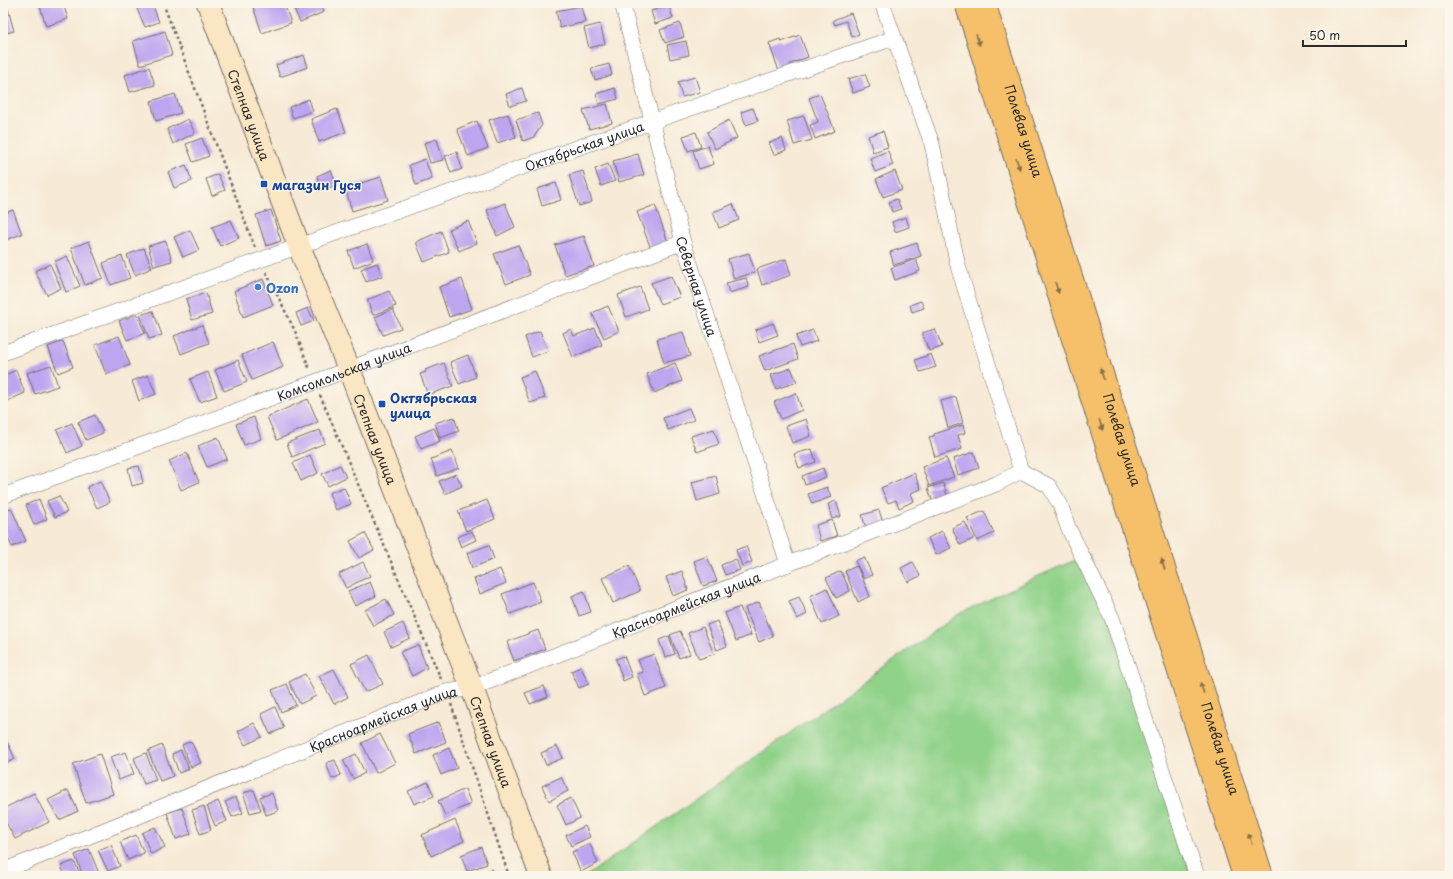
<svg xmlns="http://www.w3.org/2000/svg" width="1453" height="879" font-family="'Playpen Sans',sans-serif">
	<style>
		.green { fill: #90d289; stroke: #5e7e5a }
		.building { fill: #bea5ef }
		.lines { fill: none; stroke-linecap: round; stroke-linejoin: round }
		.street-casing { stroke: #726e67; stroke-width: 16 }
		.secondary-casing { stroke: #726e67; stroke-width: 24 }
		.highway-casing { stroke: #726e67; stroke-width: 24 }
		.path { stroke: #726e67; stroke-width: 2.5; stroke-dasharray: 3 3; stroke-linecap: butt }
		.street { stroke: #fff; stroke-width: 15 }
		.secondary { stroke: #fbe6c4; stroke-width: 22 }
		.highway { stroke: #f6c06b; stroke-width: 22 }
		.oneway { fill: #866e48 }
		.transit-dot { fill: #1a4fb4; stroke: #fbf7ec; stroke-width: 1.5 }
		.shop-dot { fill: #3f7fe0; stroke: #fbf7ec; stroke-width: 1.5 }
		.labels { text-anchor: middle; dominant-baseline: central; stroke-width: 3; stroke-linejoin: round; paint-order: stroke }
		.street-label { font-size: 13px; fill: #2b2b2b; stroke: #fbf7ec }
		.transit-label { font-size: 13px; font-weight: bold; fill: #164399; stroke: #fbf7ec; text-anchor: start }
		.shop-label { font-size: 13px; font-weight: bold; fill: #366cbe; stroke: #fbf7ec; text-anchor: start }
	</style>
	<rect width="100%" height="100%" fill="#fbf7ec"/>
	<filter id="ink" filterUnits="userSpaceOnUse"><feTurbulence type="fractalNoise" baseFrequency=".025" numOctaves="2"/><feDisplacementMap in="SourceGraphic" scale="8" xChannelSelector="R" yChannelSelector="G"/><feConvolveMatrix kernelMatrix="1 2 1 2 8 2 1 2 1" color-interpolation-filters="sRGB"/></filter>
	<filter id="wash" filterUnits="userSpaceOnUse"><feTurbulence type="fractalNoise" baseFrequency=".012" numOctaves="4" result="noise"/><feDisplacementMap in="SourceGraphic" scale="16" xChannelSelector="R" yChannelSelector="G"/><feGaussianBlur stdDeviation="0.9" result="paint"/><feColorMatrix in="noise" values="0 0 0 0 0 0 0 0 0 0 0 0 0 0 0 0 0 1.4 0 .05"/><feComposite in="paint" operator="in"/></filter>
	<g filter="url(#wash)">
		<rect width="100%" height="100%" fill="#f7ead6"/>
		<path class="green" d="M1089,554L1191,876H586L959,614L1034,578Z"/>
		<g id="blocks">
			<g class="building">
				<path d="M39,3H63L68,19L46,26Z"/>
				<path d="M152,3L159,22L145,27L137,9Z"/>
				<path d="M256,3H284L291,23L262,33L252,4Z"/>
				<path d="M291,3H320L324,12L300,22Z"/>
				<path d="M581,6L585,22L560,28L556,11Z"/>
				<path d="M669,6L673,18L655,24L651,11Z"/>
				<path d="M8,9L14,31L3,34V10Z"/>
				<path d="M851,13L859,34L852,37L846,21L835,25L833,20Z"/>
				<path d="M680,23L684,37L665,43L660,30Z"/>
				<path d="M600,24L605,44L589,48L584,28Z"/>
				<path d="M165,31L172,55L140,65L133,41Z"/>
				<path d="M800,35L808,57L790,64V66L779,71L769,43L780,39L781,42Z"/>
				<path d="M686,41L689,55L670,59L667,45Z"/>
				<path d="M304,55L308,67L280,77L276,65Z"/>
				<path d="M609,64L612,75L595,80L591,69Z"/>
				<path d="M149,67L155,85L130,92L125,75Z"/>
				<path d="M865,74L870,87L853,93L848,79Z"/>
				<path d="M695,77L700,92L682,97L678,82Z"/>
				<path d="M522,88L526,101L510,106L506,94Z"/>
				<path d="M615,88L618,99L599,104L596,94Z"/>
				<path d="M175,94L181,113L156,121L151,101Z"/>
				<path d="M820,94L835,131L815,139L810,125L818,122L809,98Z"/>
				<path d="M309,99L313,111L293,118L289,107Z"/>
				<path d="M607,104L612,123L589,129L583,110Z"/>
				<path d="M753,108L758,121L746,125L741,112Z"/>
				<path d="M337,109L346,132L319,142L311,119Z"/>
				<path d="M538,113L542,125L534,137L523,141L516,120Z"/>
				<path d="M508,114L516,137L497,143L489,120Z"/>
				<path d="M804,116L812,140L794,145L787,121Z"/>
				<path d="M188,119L195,133L173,144L167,129Z"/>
				<path d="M729,120L737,138L715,149L707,132Z"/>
				<path d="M477,121L488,148L468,156L457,129Z"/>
				<path d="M883,131L888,147L873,152L868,136Z"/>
				<path d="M696,132L701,147L688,151L683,136Z"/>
				<path d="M202,138L209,156L193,162L186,144Z"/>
				<path d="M782,138L786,150L774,155L769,143Z"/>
				<path d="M437,139L443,160L430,163L424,143Z"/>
				<path d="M708,146L714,164L699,169L693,151Z"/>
				<path d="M888,151L893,165L875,172L870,158Z"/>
				<path d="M457,152L462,169L451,173L445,156Z"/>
				<path d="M638,154L644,175L619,182L613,161Z"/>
				<path d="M425,159L432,179L416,185L409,165Z"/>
				<path d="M608,164L615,181L601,186L595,169Z"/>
				<path d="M186,165L192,181L174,188L168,172Z"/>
				<path d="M331,170L337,185L322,190L317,176Z"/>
				<path d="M583,171L592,202L579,206L569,175Z"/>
				<path d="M895,171L902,190L883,197L876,179Z"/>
				<path d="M218,174L225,190L212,196L206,179Z"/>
				<path d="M381,177L388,200L352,211L345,188Z"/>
				<path d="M556,183L561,200L542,206L537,189Z"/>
				<path d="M897,199L901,209L892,212L889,202Z"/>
				<path d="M505,203L515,227L497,236L487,210Z"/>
				<path d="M733,204L739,220L719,228L713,212Z"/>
				<path d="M655,205L668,242L651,249L637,212Z"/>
				<path d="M13,210L22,234L3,241V214Z"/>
				<path d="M271,210L281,241L266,246L256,215Z"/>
				<path d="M906,217L909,227L895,232L892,222Z"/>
				<path d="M231,220L239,238L220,246L212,227Z"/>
				<path d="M468,221L477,243L459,251L449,229Z"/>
				<path d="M190,230L199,250L183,257L174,237Z"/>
				<path d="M441,231L449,252L424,262L416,242Z"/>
				<path d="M584,236L594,266L565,275L555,245Z"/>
				<path d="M89,241L103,278L85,285L71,248Z"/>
				<path d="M166,241L172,261L154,266L148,246Z"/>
				<path d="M917,243L921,256L894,265L890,252Z"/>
				<path d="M367,244L373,260L354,268L348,251Z"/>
				<path d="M518,245L530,275L506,284L494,254Z"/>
				<path d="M144,248L152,268L135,275L127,255Z"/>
				<path d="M749,253L755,272L734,279L728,259Z"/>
				<path d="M67,256L80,286L66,292L54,262Z"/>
				<path d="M122,256L130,278L111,285L103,263Z"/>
				<path d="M786,259L791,275L762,285L757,269Z"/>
				<path d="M916,259L920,271L895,280L891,268Z"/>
				<path d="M377,263L382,276L366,282L361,269Z"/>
				<path d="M50,264L61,288L47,295L35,271Z"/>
				<path d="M671,276L680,297L660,304L651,283Z"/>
				<path d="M746,278L749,287L729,293L726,283Z"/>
				<path d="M263,279L273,305L243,317L234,291Z"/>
				<path d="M462,279L472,309L449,317L439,287Z"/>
				<path d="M640,287L648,309L626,317L618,295Z"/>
				<path d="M389,291L396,306L373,315L367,300Z"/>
				<path d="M206,293L212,314L192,320L186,299Z"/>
				<path d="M921,301L924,308L912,312L910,305Z"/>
				<path d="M608,306L619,331L604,338L592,313Z"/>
				<path d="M308,308L314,321L301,326L296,313Z"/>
				<path d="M393,309L401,328L383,335L375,317Z"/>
				<path d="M153,311L162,335L149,339L140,315Z"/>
				<path d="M137,314L145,333L127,340L119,321Z"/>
				<path d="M773,323L778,335L759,342L755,330Z"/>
				<path d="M202,325L209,343L181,354L174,336Z"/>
				<path d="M595,328L602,345L573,357L563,333L571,329L574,336Z"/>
				<path d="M935,329L942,347L929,351L922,333Z"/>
				<path d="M813,330L817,341L800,347L796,336Z"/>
				<path d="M540,331L548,351L532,357L525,337Z"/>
				<path d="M683,332L690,356L664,363L657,339Z"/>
				<path d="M119,336L130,365L106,374L95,345Z"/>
				<path d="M63,341L73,367L58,373L48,347Z"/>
				<path d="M273,342L283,367L252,380L242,355Z"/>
				<path d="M793,344L798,359L765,371L759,356Z"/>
				<path d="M931,354L936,367L920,372L915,360Z"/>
				<path d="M468,355L476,377L459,384L450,362Z"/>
				<path d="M238,360L247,382L224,391L215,370Z"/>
				<path d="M444,363L453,386L428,395L420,374L426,372L425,370Z"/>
				<path d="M675,363L682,381L654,393L647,374Z"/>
				<path d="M51,365L58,386L35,394L27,373Z"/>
				<path d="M791,368L797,382L776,389L771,375Z"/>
				<path d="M16,370L25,393L7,401L3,393V376Z"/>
				<path d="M535,371L545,398L530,403L520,377Z"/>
				<path d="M208,372L217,396L200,402L190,379Z"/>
				<path d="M148,375L156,394L139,401L132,381Z"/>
				<path d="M796,393L802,410L781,419L774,402Z"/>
				<path d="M956,397L963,423L948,428L941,401Z"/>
				<path d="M308,399L318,422L277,440L267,417Z"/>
				<path d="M689,408L694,420L668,430L663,418Z"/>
				<path d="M95,415L103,433L86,440L78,422Z"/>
				<path d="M254,417L261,439L244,445L236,424Z"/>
				<path d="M454,417L459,431L440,438L435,423Z"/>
				<path d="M806,419L811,436L792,443L786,426Z"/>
				<path d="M72,423L82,446L67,453L57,430Z"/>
				<path d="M963,425L965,433L958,435L962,449L935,457L929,437L934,436V434Z"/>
				<path d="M434,428L440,441L421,449L415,436Z"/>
				<path d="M714,429L719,444L697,452L691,436Z"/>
				<path d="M320,430L325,443L292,457L287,443Z"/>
				<path d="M218,437L227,459L207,467L198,446Z"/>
				<path d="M812,449L816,462L799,468L794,454Z"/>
				<path d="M452,451L459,468L437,476L431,459Z"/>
				<path d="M974,452L979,468L958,475L953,459Z"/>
				<path d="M187,453L199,482L181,490L169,461Z"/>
				<path d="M310,455L318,473L301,481L293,463Z"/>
				<path d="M946,458L954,477L929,486L922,467Z"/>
				<path d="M340,465L346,477L328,486L322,474Z"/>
				<path d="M139,466L143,483L132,486L128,468Z"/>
				<path d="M823,468L826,477L805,485L802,476Z"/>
				<path d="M914,473L921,489L911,493L914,501L899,508L896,500L888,503L881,488Z"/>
				<path d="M456,474L462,486L445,494L439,481Z"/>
				<path d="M716,476L720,494L697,501L692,482Z"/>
				<path d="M100,481L110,502L97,508L87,487Z"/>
				<path d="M943,483L948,498L933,503L928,488Z"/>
				<path d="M344,487L351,504L336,510L329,493Z"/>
				<path d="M827,487L831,497L812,504L808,494Z"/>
				<path d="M59,496L67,512L55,517L47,501Z"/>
				<path d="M39,499L47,519L34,525L26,505Z"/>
				<path d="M487,500L495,519L466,531L458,511Z"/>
				<path d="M836,501L841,516L832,519L828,504Z"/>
				<path d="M11,508L26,541L12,547L3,527V511Z"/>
				<path d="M879,510L883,523L866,528L862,515Z"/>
				<path d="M984,511L994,533L977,541L967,518Z"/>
				<path d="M832,520L837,536L820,541L816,525Z"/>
				<path d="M965,522L973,539L960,545L952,528Z"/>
				<path d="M472,531L476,540L461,547L457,537Z"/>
				<path d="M942,531L951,548L936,555L928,538Z"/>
				<path d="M365,533L374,550L359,558L350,541Z"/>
				<path d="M489,545L494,559L472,568L467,553Z"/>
				<path d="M746,546L752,562L742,566L736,550Z"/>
				<path d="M707,556L717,581L703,586L694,561Z"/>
				<path d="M864,557L872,575L864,579L855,561Z"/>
				<path d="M736,559L740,570L725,575L721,565Z"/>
				<path d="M363,562L370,576L346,588L339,574Z"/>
				<path d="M913,562L920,576L908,582L901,568Z"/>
				<path d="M629,566L640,591L613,603L602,578Z"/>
				<path d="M857,566L870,596L858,602L845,571Z"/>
				<path d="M500,569L506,583L480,594L474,579Z"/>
				<path d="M682,571L688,590L673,596L666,577Z"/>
				<path d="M841,571L850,591L836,598L826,578Z"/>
				<path d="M370,582L376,596L355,606L348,591Z"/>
				<path d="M533,582L541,602L510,614L502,594Z"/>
				<path d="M827,588L839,616L822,624L810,596Z"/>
				<path d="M584,591L591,612L579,616L572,596Z"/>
				<path d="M799,597L807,614L797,619L789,601Z"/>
				<path d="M386,599L394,615L373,626L365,610Z"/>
				<path d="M759,602L773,636L759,642L745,608Z"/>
				<path d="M740,607L751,635L736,641L725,613Z"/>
				<path d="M717,621L727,646L717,650L707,625Z"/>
				<path d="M403,623L410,638L391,647L384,632Z"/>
				<path d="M703,627L714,654L699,659L688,633Z"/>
				<path d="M538,630L545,649L514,661L507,642Z"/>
				<path d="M680,631L690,654L679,658L670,635Z"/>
				<path d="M669,636L675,654L665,657L659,640Z"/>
				<path d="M418,645L427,668L412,676L400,652Z"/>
				<path d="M654,654L666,688L645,696L637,674L643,672L638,660Z"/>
				<path d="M369,655L383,684L365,692L351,664Z"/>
				<path d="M624,656L632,677L623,681L616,659Z"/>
				<path d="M581,667L589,684L579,688L571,671Z"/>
				<path d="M334,669L348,697L334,704L319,676Z"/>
				<path d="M305,674L316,696L300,704L289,682Z"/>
				<path d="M287,684L296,705L281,712L272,690Z"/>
				<path d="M544,686L548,697L530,704L525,693Z"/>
				<path d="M275,707L284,728L270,734L261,714Z"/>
				<path d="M439,722L446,742L416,754L408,734Z"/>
				<path d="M254,723L262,737L245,745L238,731Z"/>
				<path d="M380,734L395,763L376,773L362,743Z"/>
				<path d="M6,739L15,759L3,765V741Z"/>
				<path d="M191,741L201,763L191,767L182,745Z"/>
				<path d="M162,745L173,776L160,781L148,751Z"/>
				<path d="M557,746L563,758L546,765L541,753Z"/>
				<path d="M449,748L457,768L441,775L433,755Z"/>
				<path d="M181,750L189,769L179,773L172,754Z"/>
				<path d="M126,752L134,774L119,780L110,757Z"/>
				<path d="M146,753L156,780L144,784L134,758Z"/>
				<path d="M100,754L113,794L86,803L73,764Z"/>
				<path d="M356,754L365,773L353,779L343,760Z"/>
				<path d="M335,760L341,775L332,779L326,763Z"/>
				<path d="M561,777L568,791L549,801L542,786Z"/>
				<path d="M428,782L434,796L414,804L408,791Z"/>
				<path d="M465,789L471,804L445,815L438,801Z"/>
				<path d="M68,790L78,811L59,820L48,800Z"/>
				<path d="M254,790L261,810L250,813L243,793Z"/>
				<path d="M34,793L49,822L15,839L3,817V809Z"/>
				<path d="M272,793L278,811L266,815L260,797Z"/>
				<path d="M236,797L243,813L232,817L225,802Z"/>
				<path d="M571,798L580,818L566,825L557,805Z"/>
				<path d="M218,801L227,821L215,826L207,806Z"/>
				<path d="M204,806L211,830L200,834L192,810Z"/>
				<path d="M182,808L191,834L176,839L167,813Z"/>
				<path d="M455,820L464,841L431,856L422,835Z"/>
				<path d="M585,826L590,837L571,846L566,835Z"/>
				<path d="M155,827L165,847L151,854L142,833Z"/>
				<path d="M136,835L144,853L128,860L120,842Z"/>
				<path d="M590,844L598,863L581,872L572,852Z"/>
				<path d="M111,845L120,866L108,871L98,850Z"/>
				<path d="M481,847L487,864L467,871L461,855Z"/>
				<path d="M89,849L100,876H83L75,855Z"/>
				<path d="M74,861L81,876H65L61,866Z"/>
				<path d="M492,869L495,876H474Z"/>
			</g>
		</g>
	</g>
	<g filter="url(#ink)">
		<use href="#blocks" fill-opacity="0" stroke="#726e67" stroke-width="1"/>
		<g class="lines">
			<defs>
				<g id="street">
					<path id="s1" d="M622,3L683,242L788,564"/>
					<path d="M882,3L932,144L958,266L1021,471"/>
					<path id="s2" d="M3,353C299,245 596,140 894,38"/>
					<path id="s3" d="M3,496L315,382L683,242"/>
					<path id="s4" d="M3,871L446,692L472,688L788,564L996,484L1021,471L1049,486L1060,504L1068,527L1112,618L1197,876"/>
				</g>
				<g id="secondary">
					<path id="s5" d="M208,3L299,246L349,369L472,688L541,876"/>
				</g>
				<g id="highway">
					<path d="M966,3L1244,876"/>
					<path id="s6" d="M984,3L1262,876"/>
				</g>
			</defs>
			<use href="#street" class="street-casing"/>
			<use href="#secondary" class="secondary-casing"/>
			<use href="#highway" class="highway-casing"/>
			<g class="path">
				<path d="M163,3L255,248"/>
				<path d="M266,272L295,331L310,370"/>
				<path d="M320,395L441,679"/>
				<path d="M451,704L509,876"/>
			</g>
			<use href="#street" class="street"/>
			<use href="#secondary" class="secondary"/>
			<use href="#highway" class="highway"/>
		</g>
		<defs><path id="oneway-solid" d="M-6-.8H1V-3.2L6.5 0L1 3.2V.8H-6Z"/></defs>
		<g class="oneway">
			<use href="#oneway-solid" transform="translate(978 40) rotate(72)"/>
			<use href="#oneway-solid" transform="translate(1018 164) rotate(72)"/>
			<use href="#oneway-solid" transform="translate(1057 288) rotate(72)"/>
			<use href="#oneway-solid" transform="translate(1102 374) rotate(-108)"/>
			<use href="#oneway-solid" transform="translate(1101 425) rotate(72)"/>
			<use href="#oneway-solid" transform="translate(1163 564) rotate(-108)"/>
			<use href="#oneway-solid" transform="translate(1202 688) rotate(-108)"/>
			<use href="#oneway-solid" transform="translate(1250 839) rotate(-108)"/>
		</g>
	</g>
	<g class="transit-dot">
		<rect x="260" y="180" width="8" height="8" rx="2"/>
		<rect x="378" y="400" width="8" height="8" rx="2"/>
	</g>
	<circle class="shop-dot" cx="258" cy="287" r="4"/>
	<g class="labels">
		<g class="street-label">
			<text stroke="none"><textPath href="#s5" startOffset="119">Степная улица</textPath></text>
			<text stroke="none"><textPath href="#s6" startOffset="134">Полевая улица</textPath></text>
			<text stroke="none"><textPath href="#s2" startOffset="617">Октябрьская улица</textPath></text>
			<text stroke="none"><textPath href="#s1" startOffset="293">Северная улица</textPath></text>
			<text stroke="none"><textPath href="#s3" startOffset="363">Комсомольская улица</textPath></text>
			<text stroke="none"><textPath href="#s5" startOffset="467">Степная улица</textPath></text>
			<text stroke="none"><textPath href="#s6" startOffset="458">Полевая улица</textPath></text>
			<text stroke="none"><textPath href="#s4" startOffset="734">Красноармейская улица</textPath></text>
			<text stroke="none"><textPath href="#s4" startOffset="410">Красноармейская улица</textPath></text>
			<text stroke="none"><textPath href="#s5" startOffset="791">Степная улица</textPath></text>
			<text stroke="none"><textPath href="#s6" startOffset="782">Полевая улица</textPath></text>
		</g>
		<g class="transit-label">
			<text x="272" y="184">магазин Гуся</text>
			<text x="390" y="397">Октябрьская<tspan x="390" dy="15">улица</tspan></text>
		</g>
		<g class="shop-label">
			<text x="266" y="287">Ozon</text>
		</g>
	</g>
	<rect width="1453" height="879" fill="none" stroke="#fbf7ec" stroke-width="16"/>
	<path d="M1303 40v6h103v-6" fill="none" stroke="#2b2b2b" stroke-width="2"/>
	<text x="1309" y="40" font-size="12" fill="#2b2b2b" stroke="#fbf7ec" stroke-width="3" paint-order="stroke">50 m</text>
</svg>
